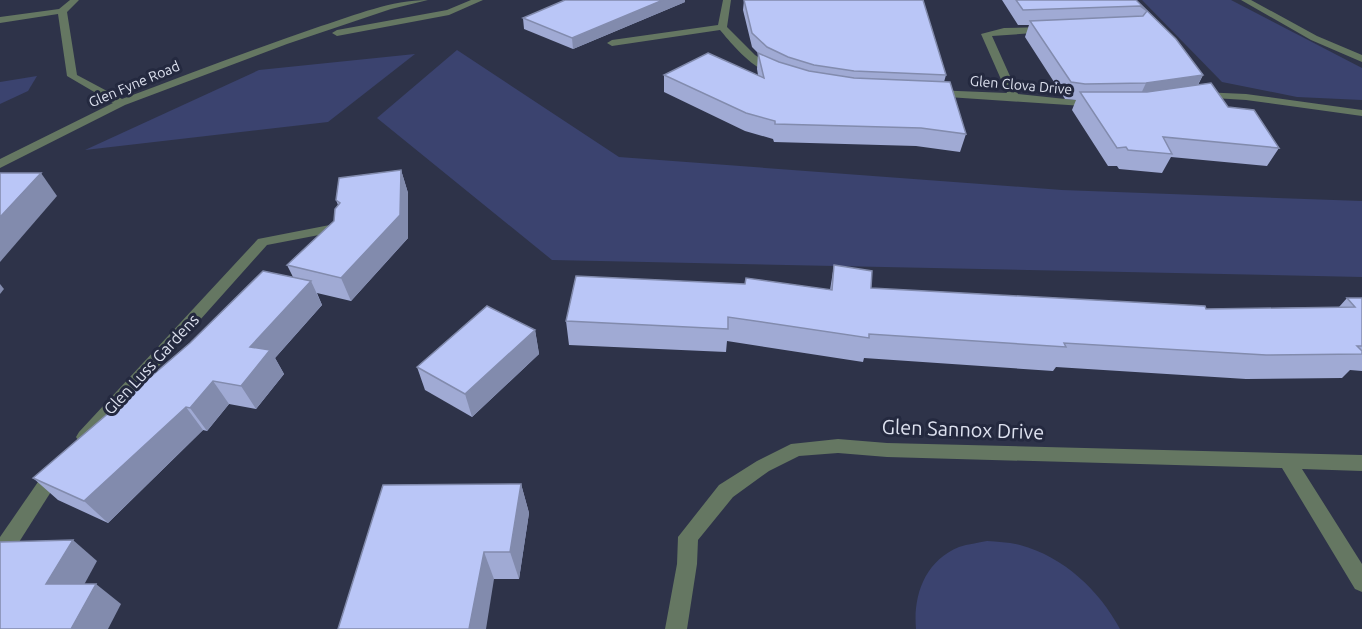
<svg xmlns="http://www.w3.org/2000/svg" width="1362" height="629" font-family="Ubuntu,sans-serif">
	<style>
		.green { fill: #3b436f }
		.lines { fill: none; stroke-linecap: round; stroke-linejoin: round }
		.minor { fill: #657762; fill-rule: evenodd }
		.wall { fill: #a0aad4 }
		.shaded-wall { fill: #828bad }
		.building { fill: #bac6f7; stroke: #828bad; stroke-width: 1.5 }
		.labels { text-anchor: middle; dominant-baseline: central; stroke-width: 6; stroke-linejoin: round; paint-order: stroke }
		.far-street-label { font-size: 14px; fill: #dde1ef; stroke: #24293f }
		.street-label { font-size: 16px; fill: #dde1ef; stroke: #24293f }
		.near-street-label { font-size: 20px; fill: #dde1ef; stroke: #24293f }
	</style>
	<rect width="100%" height="100%" fill="#2e3349"/>
	<g class="green">
		<path d="M1142,0H1231L1362,68V100L1297,97L1222,82Z"/>
		<path d="M457,50L619,157L1062,190L1362,201V277L552,260L377,118Z"/>
		<path d="M415,54L328,122L85,150L259,70Z"/>
		<path d="M37,76L28,91L0,104V82Z"/>
		<path d="M987,541C998,542 1009,542 1020,545C1064,557 1099,590 1120,629H916C913,595 925,561 959,547C968,544 978,543 987,541Z"/>
	</g>
	<g class="lines">
		<g class="minor">
			<path d="M70,0H79L67,12L77,75L122,99C188,74 254,49 321,26C356,15 391,0 428,0L391,9L287,44L125,105L0,168V159L113,103L67,76L58,14L0,23V17L59,9Z"/>
			<path d="M471,0H483L449,15L337,36L332,33L337,30L447,10Z"/>
			<path d="M723,0H731L727,27L755,55L777,69V73C758,76 731,43 720,30L612,46L607,43L612,40L718,25Z"/>
			<path d="M1241,0H1251L1317,36L1362,55V62L1311,40Z"/>
			<path d="M1045,27L1048,28V32L992,36L1018,94L1094,102L1098,103V107L933,96L928,93L933,90L1007,93L981,34L1004,28Z"/>
			<path d="M1201,92L1246,94L1362,110V116L1246,100L1197,97L1196,95Z"/>
			<path d="M340,223L347,227L345,230L267,245L91,442L85,444L79,442L76,437L79,432L258,239Z"/>
			<path d="M838,439L887,443L1362,455V471L1302,469L1362,564V592L1355,589L1282,468L887,457L838,453L799,456L769,471L733,497L698,540L697,564L687,629H665L677,564L678,537L719,485L757,461L791,444Z"/>
			<path d="M55,463L61,466L64,471L61,476L7,561L0,563V537L49,466Z"/>
		</g>
	</g>
	<g class="wall">
		<path d="M744,0H923L946,75L944,82L966,134L960,152L916,146L774,142L773,139L745,131L664,92V75H758L757,69L758,53L752,47L743,10Z"/>
		<path d="M1002,0H1136L1176,39L1203,75L1198,85L1228,107L1279,148L1267,166L1171,157L1162,173L1119,169L1117,166H1108L1072,110L1076,100L1065,99L1025,37L1029,25H1018Z"/>
		<path d="M685,2L573,49L524,29L523,18Z"/>
		<path d="M401,170L408,193V238L351,301L317,293L322,305L275,358L284,374L256,409L229,404L207,431L203,430L108,523L58,500L33,478L293,277L287,265L334,221L338,205L336,200Z"/>
		<path d="M834,265L871,288L1206,309L1339,307L1347,298H1362V371L1350,370L1342,378L1246,379L1056,367L1053,371L864,358L863,362L727,341L726,352L569,345L566,321L830,290Z"/>
		<path d="M535,330L539,354L472,417L425,390L417,367Z"/>
		<path d="M521,484L529,513L519,579H494L338,629Z"/>
	</g>
	<g class="shaded-wall">
		<path d="M663,0H685V2L573,49L572,38Z"/>
		<path d="M1203,75L1194,91L1138,100L1146,83Z"/>
		<path d="M401,170L408,193V238L351,301L341,278Z"/>
		<path d="M41,173L57,196L0,262V217Z"/>
		<path d="M311,281L322,305L275,358L284,374L256,409L241,386L250,347Z"/>
		<path d="M0,284L4,289L0,294Z"/>
		<path d="M535,330L539,354L472,417L465,394Z"/>
		<path d="M213,381L229,404L207,431L190,408Z"/>
		<path d="M186,407L203,430L108,523L84,501Z"/>
		<path d="M521,484L529,513L519,579L510,552Z"/>
		<path d="M73,540L97,561L73,605L46,584Z"/>
		<path d="M484,552L494,579L486,629H469Z"/>
		<path d="M96,584L121,604L108,629H71Z"/>
	</g>
	<g class="building">
		<path d="M565,0H663L572,38L523,18Z"/>
		<path d="M744,0H923L946,75L854,71L814,65L788,57L767,47L752,33Z"/>
		<path d="M1016,0H1136L1176,39L1203,75L1146,83L1085,84L1071,82L1030,21L1143,16L1147,11L1140,6L1023,10Z"/>
		<path d="M708,53L764,78L758,53L779,62L809,71L854,78L950,82L966,134L921,128L775,124V121L746,113L664,75Z"/>
		<path d="M1211,83L1228,107L1254,110L1279,148L1163,137L1172,154L1128,150L1126,147L1117,148L1080,92H1147Z"/>
		<path d="M401,170L400,215L341,278L287,265L334,221L335,209L340,203L336,200L339,178Z"/>
		<path d="M0,173H41L0,217Z"/>
		<path d="M834,265L872,271L871,288L1205,306L1206,309L1355,307L1347,298H1362V346H1357L1362,351V354L1266,355L1064,343L1066,347L869,334V338L728,317V329L566,321L576,276L745,284L746,278L832,290Z"/>
		<path d="M263,271L311,281L250,347L270,350L241,386L213,381L190,408L186,407L84,501L33,478L190,343Z"/>
		<path d="M487,306L535,330L465,394L417,367Z"/>
		<path d="M521,484L510,552H484L469,629H338L383,485Z"/>
		<path d="M73,540L46,584H96L71,629H0V542Z"/>
	</g>
	<g class="labels">
		<g class="far-street-label">
			<text transform="translate(134 84) rotate(-23)">Glen Fyne Road</text>
			<text transform="translate(1021 85) rotate(5)">Glen Clova Drive</text>
		</g>
		<g class="street-label">
			<text transform="translate(151 364) rotate(-47)">Glen Luss Gardens</text>
		</g>
		<g class="near-street-label">
			<text transform="translate(963 429) rotate(2)">Glen Sannox Drive</text>
		</g>
	</g>
</svg>
